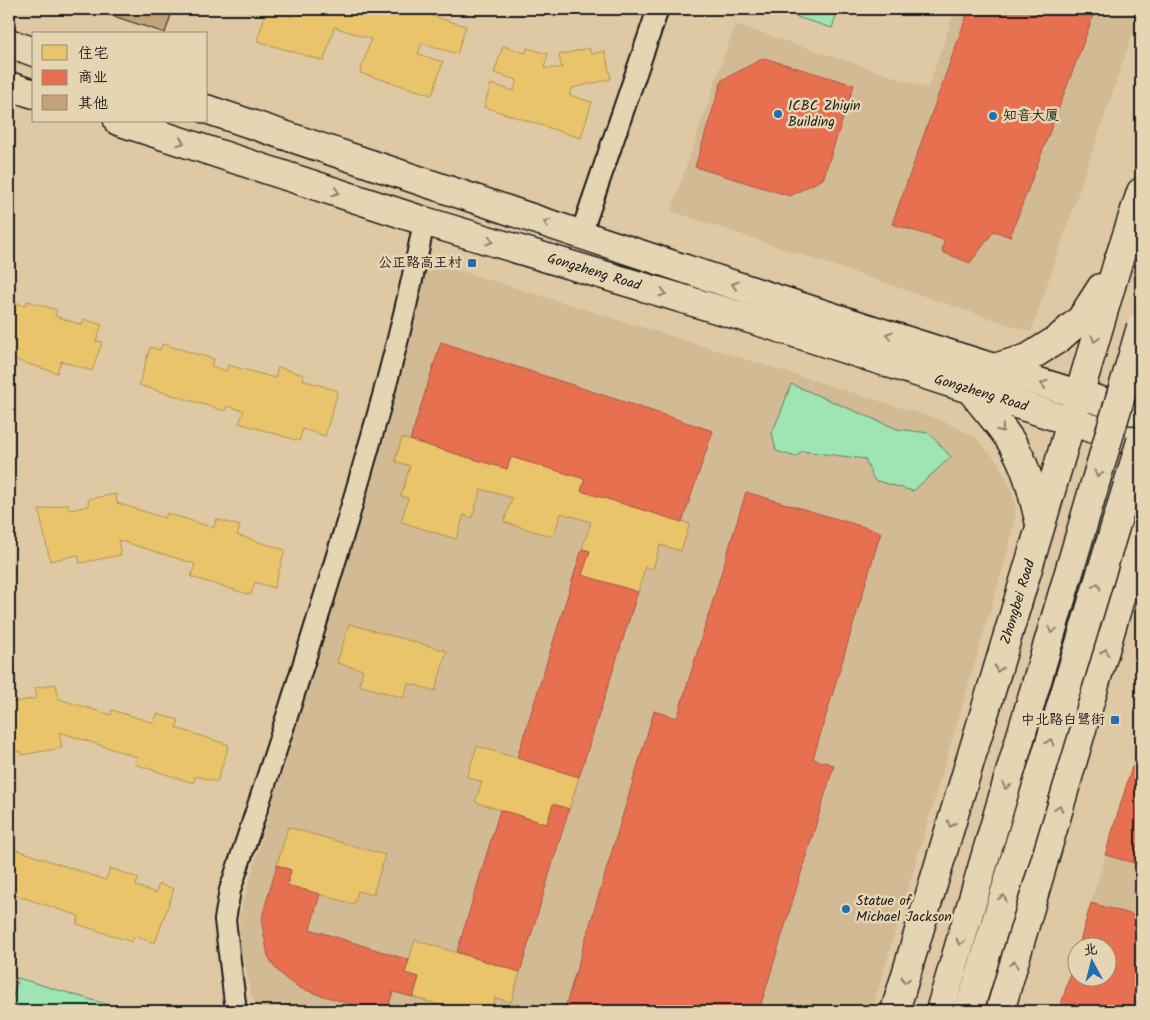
<svg xmlns="http://www.w3.org/2000/svg" width="1150" height="1020" font-family="Kalam,'LXGW WenKai TC',sans-serif">
	<style>
		.built { fill: #d2ba95 }
		.green { fill: #9ee5b3; stroke: #5d8068 }
		.homes { fill: #e9c46a; stroke: #ac9253 }
		.shops { fill: #e76f51; stroke: #aa5641 }
		.building { fill: #c1a27a; stroke: #1c1c1c }
		.lines { fill: none; stroke-linecap: round; stroke-linejoin: round }
		.minor-casing { stroke: #1c1c1c; stroke-width: 24 }
		.secondary-casing { stroke: #1c1c1c; stroke-width: 31 }
		.minor { stroke: #e6d5b2; stroke-width: 20 }
		.secondary { stroke: #e6d5b2; stroke-width: 28 }
		.primary-bridge-casing { stroke: #1c1c1c; stroke-width: 31; stroke-linecap: butt }
		.primary-bridge { stroke: #e6d5b2; stroke-width: 28 }
		.oneway { stroke: #8b826e }
		.poi-dot { fill: #1f6fb2; stroke: #e6d5b2; stroke-width: 2 }
		.labels { text-anchor: middle; dominant-baseline: central; stroke-width: 5; stroke-linejoin: round; paint-order: stroke }
		.poi-label { font-size: 14px; fill: #1c1c1c; stroke: #e6d5b2; text-anchor: start }
		.street-label { font-size: 14px; fill: #1c1c1c; stroke: #e6d5b2 }
	</style>
	<rect width="100%" height="100%" fill="#dfc9a4"/>
	<filter id="ink" filterUnits="userSpaceOnUse"><feTurbulence type="fractalNoise" baseFrequency=".02" numOctaves="2"/><feDisplacementMap in="SourceGraphic" scale="10" xChannelSelector="R" yChannelSelector="G"/><feConvolveMatrix kernelMatrix="1 2 1 2 8 2 1 2 1" color-interpolation-filters="sRGB"/></filter>
	<g filter="url(#ink)">
		<g class="built">
			<path d="M955,9H1141L1031,332L671,211L735,24L928,88Z"/>
			<path d="M426,260L941,420L977,438L997,461L1011,487L1014,498L1016,511L1009,547L872,1011H259L251,994L240,943L239,917L422,288Z"/>
			<path d="M1136,753L1141,755V1011H1059L1077,949L1078,978H1108V948L1078,947Z"/>
		</g>
		<g class="green">
			<path d="M771,9H838L832,28Z"/>
			<path d="M791,384L897,429L929,433L951,457L913,491L874,480L865,459L802,451L796,457L776,451L772,433L781,412Z"/>
			<path d="M18,978L129,1011H9Z"/>
		</g>
		<g class="homes">
			<path d="M267,9L292,17L295,9H408L466,26L457,54L422,43L418,54L443,62L432,95L360,73L371,39L334,27L324,61L257,41Z"/>
			<path d="M503,46L526,53L527,48L548,54L544,68H562L559,55L589,48L591,54L605,51L611,79L572,88L569,95L592,102L581,138L484,107L491,84L514,91L517,80L494,73Z"/>
			<path d="M9,300L25,306L27,301L57,310L55,316L82,325L84,319L102,325L96,341L102,342L92,371L61,361L57,373L9,358Z"/>
			<path d="M162,344L214,359L211,366L226,371L228,365L275,378L278,367L304,375L303,380L338,391L325,436L303,429L299,441L239,423L244,411L227,406L225,411L139,385L150,347L160,350Z"/>
			<path d="M402,438L507,469L511,457L585,479L581,491L690,524L681,551L660,545L653,569L645,567L638,592L582,575L590,551L582,549L591,522L561,513L553,537L504,522L512,498L481,489L472,518L464,515L456,539L401,522L408,498L401,496L410,466L395,461Z"/>
			<path d="M116,494L117,503L165,518L167,513L214,528L216,519L240,526L237,535L285,550L274,588L255,582L251,595L191,577L195,564L118,540L121,555L80,563L78,555L50,561L39,510L68,504L70,510L89,506L88,499Z"/>
			<path d="M349,624L447,651L435,691L408,683L404,698L359,685L363,670L337,663Z"/>
			<path d="M56,684L59,699L111,715L112,710L154,723L157,714L179,720L176,728L229,745L217,782L196,776L193,783L162,773L135,764L137,757L59,732L62,748L21,755L20,751L9,753V702V703L37,698L35,688Z"/>
			<path d="M477,746L579,777L569,809L553,804L547,824L475,802L482,782L467,777Z"/>
			<path d="M288,827L385,855L373,895L358,891L354,904L287,885L291,870L277,865Z"/>
			<path d="M11,848L106,880L110,868L138,878L136,886L156,893L159,884L174,889L155,943L134,936L132,942L77,924L79,916L9,893V855Z"/>
			<path d="M415,940L520,972L511,1002L495,998L491,1011H460L413,997L419,977L405,973Z"/>
		</g>
		<g class="shops">
			<path d="M969,9H1096L1010,237L994,231L970,263L942,252L944,240L892,224Z"/>
			<path d="M764,58L854,85L823,179L790,196L695,167L722,80Z"/>
			<path d="M441,342L713,431L682,522L581,491L585,479L511,457L507,469L410,440Z"/>
			<path d="M746,492L881,532L813,759L834,765L759,1011H564L654,711L677,718Z"/>
			<path d="M582,549L590,551L582,575L638,592L579,777L517,758Z"/>
			<path d="M1132,767L1141,770V865L1105,855Z"/>
			<path d="M553,804L569,809L520,972L457,952L500,810L547,824Z"/>
			<path d="M277,865L291,870L287,885L320,894L310,929L409,960L405,973L419,977L413,997L393,992L387,1011H373L317,994L300,988L286,979L275,968L268,956L262,925L263,913Z"/>
			<path d="M1091,903L1141,917V1011H1059L1078,949V978H1108V948H1078Z"/>
		</g>
		<path class="building" d="M92,9H173L165,33Z"/>
		<g class="lines">
			<defs>
				<g id="minor">
					<path d="M581,234L658,9"/>
					<path d="M236,1011L225,920L230,890C271,768 310,646 347,522C376,423 405,323 424,221"/>
				</g>
				<g id="secondary">
					<path d="M9,43L34,52"/>
					<path d="M9,86L34,94"/>
					<path d="M206,109C517,213 827,319 1141,413"/>
					<path d="M118,121L424,221L770,325L1141,444"/>
					<path d="M994,368L1028,358L1058,339L1081,319L1101,288"/>
					<path d="M971,390C984,408 1000,424 1012,443C1028,468 1033,496 1040,524"/>
					<path d="M895,1011L1040,528L1118,262L1141,192"/>
					<path d="M1000,1011L1141,526"/>
				</g>
			</defs>
			<use href="#minor" class="minor-casing"/>
			<use href="#secondary" class="secondary-casing"/>
			<use href="#minor" class="minor"/>
			<use href="#secondary" class="secondary"/>
			<defs>
				<g id="primary-bridge">
					<path d="M940,1011L1141,327"/>
					<path d="M969,1011L1141,441"/>
				</g>
			</defs>
			<use href="#primary-bridge" class="primary-bridge-casing"/>
			<use href="#primary-bridge" class="primary-bridge"/>
		</g>
		<defs><path id="oneway-chevron" d="M-2-3.5L2.5 0L-2 3.5" fill="none" stroke-width="1.6" stroke-linecap="round" stroke-linejoin="round" transform="scale(1.25)"/></defs>
		<g class="oneway">
			<use href="#oneway-chevron" transform="translate(181 142) rotate(18)"/>
			<use href="#oneway-chevron" transform="translate(336 192) rotate(18)"/>
			<use href="#oneway-chevron" transform="translate(547 223) rotate(-162)"/>
			<use href="#oneway-chevron" transform="translate(490 241) rotate(17)"/>
			<use href="#oneway-chevron" transform="translate(735 285) rotate(-162)"/>
			<use href="#oneway-chevron" transform="translate(663 293) rotate(17)"/>
			<use href="#oneway-chevron" transform="translate(889 335) rotate(-162)"/>
			<use href="#oneway-chevron" transform="translate(1095 339) rotate(106)"/>
			<use href="#oneway-chevron" transform="translate(1044 384) rotate(-163)"/>
			<use href="#oneway-chevron" transform="translate(1001 429) rotate(52)"/>
			<use href="#oneway-chevron" transform="translate(1098 474) rotate(106)"/>
			<use href="#oneway-chevron" transform="translate(1097 586) rotate(-73)"/>
			<use href="#oneway-chevron" transform="translate(1052 630) rotate(106)"/>
			<use href="#oneway-chevron" transform="translate(1105 652) rotate(-74)"/>
			<use href="#oneway-chevron" transform="translate(998 669) rotate(107)"/>
			<use href="#oneway-chevron" transform="translate(1050 742) rotate(-73)"/>
			<use href="#oneway-chevron" transform="translate(1006 786) rotate(106)"/>
			<use href="#oneway-chevron" transform="translate(1059 808) rotate(-74)"/>
			<use href="#oneway-chevron" transform="translate(951 824) rotate(107)"/>
			<use href="#oneway-chevron" transform="translate(1003 898) rotate(-73)"/>
			<use href="#oneway-chevron" transform="translate(960 942) rotate(106)"/>
			<use href="#oneway-chevron" transform="translate(1014 964) rotate(-74)"/>
			<use href="#oneway-chevron" transform="translate(905 980) rotate(107)"/>
		</g>
	</g>
	<g class="poi-dot">
		<circle cx="778" cy="114" r="5"/>
		<circle cx="993" cy="116" r="5"/>
		<rect x="467" y="258" width="10" height="10" rx="2.5"/>
		<rect x="1110" y="715" width="10" height="10" rx="2.5"/>
		<circle cx="846" cy="909" r="5"/>
	</g>
	<g class="labels">
		<g class="poi-label">
			<text x="788" y="106">ICBC Zhiyin<tspan x="788" dy="16">Building</tspan></text>
			<text x="1003" y="116">知音大厦</text>
			<text x="462" y="263" text-anchor="end">公正路高王村</text>
			<text x="1105" y="720" text-anchor="end">中北路白鹭街</text>
			<text x="856" y="901">Statue of<tspan x="856" dy="16">Michael Jackson</tspan></text>
		</g>
		<g class="street-label">
			<text transform="translate(594 272) rotate(17)">Gongzheng Road</text>
			<text transform="translate(981 393) rotate(17)">Gongzheng Road</text>
			<text transform="translate(1018 602) rotate(-73)">Zhongbei Road</text>
		</g>
	</g>
	<rect width="1150" height="1020" fill="none" stroke="#e6d5b2" stroke-width="30"/>
	<rect x="15" y="15" width="1120" height="990" fill="none" stroke="#1c1c1c" stroke-width="2" filter="url(#ink)"/>
	<rect x="32" y="32" width="175" height="90" fill="#e6d5b2" stroke="#958b76"/>
	<rect x="42" y="45" width="25" height="15" fill="#e9c46a" stroke="#958b76"/>
	<text x="78" y="58" font-size="15" fill="#1c1c1c">住宅</text>
	<rect x="42" y="70" width="25" height="15" fill="#e76f51" stroke="#958b76"/>
	<text x="78" y="82" font-size="15" fill="#1c1c1c">商业</text>
	<rect x="42" y="95" width="25" height="15" fill="#c1a27a" stroke="#958b76"/>
	<text x="78" y="108" font-size="15" fill="#1c1c1c">其他</text>
	<g transform="translate(1092 962) rotate(353)"><circle r="24" fill="#e6d5b2" stroke="#958b76"/>
	<path d="M0-4L9 19L0 12L-9 19Z" fill="#1f6fb2"/>
	<text y="-8" font-size="14" font-weight="bold" text-anchor="middle" fill="#1c1c1c">北</text>
	</g>
</svg>
